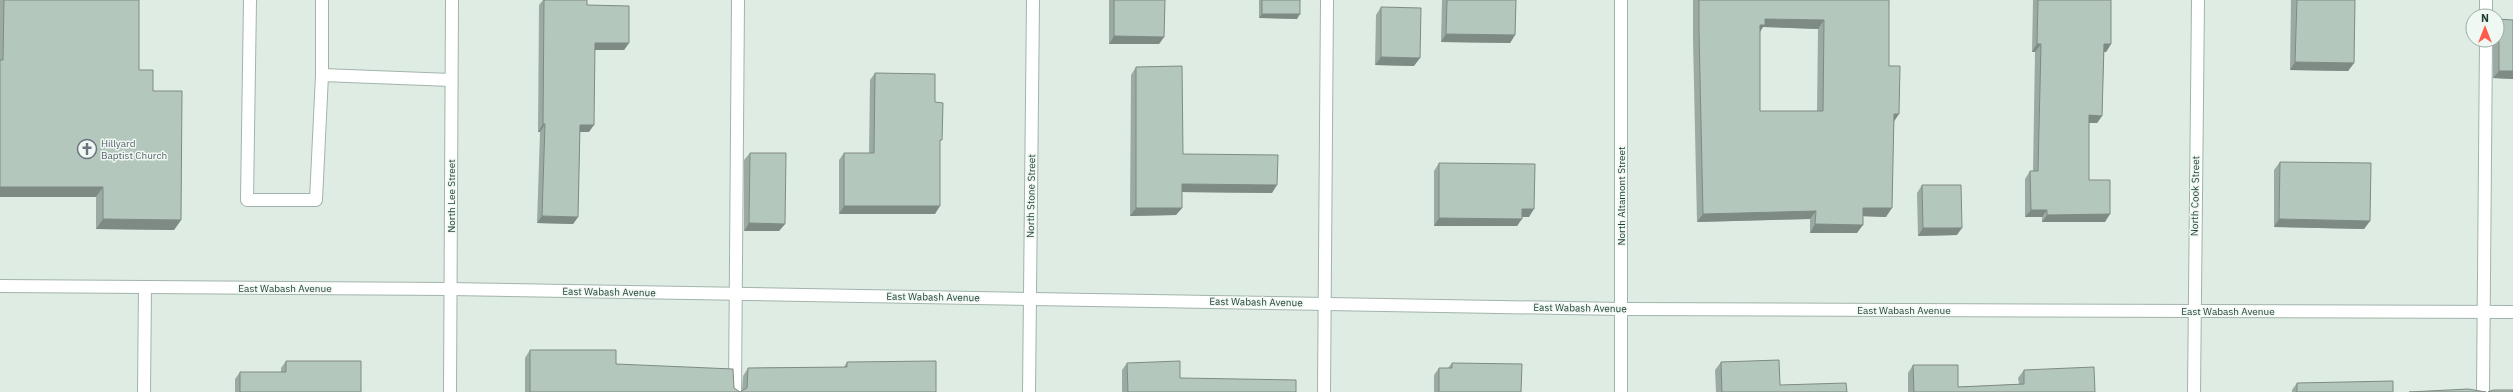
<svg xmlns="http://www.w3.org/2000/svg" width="2513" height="392" font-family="'IBM Plex Sans',sans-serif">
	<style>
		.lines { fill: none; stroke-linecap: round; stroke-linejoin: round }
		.minor-casing { stroke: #a1b4ab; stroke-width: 14 }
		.minor { stroke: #fff; stroke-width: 12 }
		.wall { fill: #9baba3; fill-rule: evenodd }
		.shaded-wall { fill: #7e8b84 }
		.building { fill: #b4c7bd; stroke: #7e8b84; fill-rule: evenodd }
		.labels { text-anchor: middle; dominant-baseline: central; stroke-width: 3; stroke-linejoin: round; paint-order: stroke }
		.worship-label { font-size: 10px; fill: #5b616d; stroke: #f0f8f3; text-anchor: start }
		.street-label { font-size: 10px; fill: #1e3e31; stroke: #f0f8f3 }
	</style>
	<rect width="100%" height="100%" fill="#dfece4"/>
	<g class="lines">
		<defs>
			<g id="minor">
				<path d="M250,0L247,200H316L322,75V0"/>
				<path d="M2486,16V0"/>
				<path d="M322,75L451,80"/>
				<path d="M0,286L450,289L1621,309L2513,312"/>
				<path d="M144,392L145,287"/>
				<path d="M450,392L452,0"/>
				<path d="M735,392L738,0"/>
				<path d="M1029,392L1033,0"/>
				<path d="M1324,392L1327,0"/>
				<path d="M1621,392V0"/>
				<path d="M2194,392L2198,0"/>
				<path d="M2483,392L2486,40"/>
			</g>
		</defs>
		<use href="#minor" class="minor-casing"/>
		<use href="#minor" class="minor"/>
	</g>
	<g class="wall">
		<path d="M0,0H139V70L153,91L181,220L174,230L96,229V197H0Z"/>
		<path d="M543,0H587V5L629,43L624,50H595L589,132H580L578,217L573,224L537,223L540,132H538L539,5Z"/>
		<path d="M1109,0H1165L1164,37L1159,44H1109Z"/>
		<path d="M1259,0H1300L1297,19L1259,18Z"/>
		<path d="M1442,0H1516L1515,35L1510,43L1441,42Z"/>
		<path d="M1693,0H1889V66L1894,122L1886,217L1863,216L1857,233H1810V219L1697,222L1693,40ZM1763,27L1818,29L1817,111H1760V32Z"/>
		<path d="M2033,0H2111V44L2106,52H2104L2102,116L2097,123H2089V180L2105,222H2042V217H2025V179L2030,171H2033L2035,52H2032Z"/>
		<path d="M2291,0H2355L2354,63L2348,71L2290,70Z"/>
		<path d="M1381,7L1414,66L1375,65L1376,15Z"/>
		<path d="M2497,19L2513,20V79L2493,78V40H2497Z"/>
		<path d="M1136,67L1183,154L1272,193L1182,192V208L1176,215L1130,216L1131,75Z"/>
		<path d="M875,73L935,102L940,144L935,214H839V160L844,153H869L870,80Z"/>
		<path d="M750,153L785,224L779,231H744V160Z"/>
		<path d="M2280,162L2370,221L2364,229L2274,227V170Z"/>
		<path d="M1439,163L1529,217H1522L1517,226H1434V171Z"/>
		<path d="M1922,185L1957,235L1918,236L1917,193Z"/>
		<path d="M530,350L616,364L734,388L740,392L742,391L743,376L748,368L844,367L847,362L936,392H525V358Z"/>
		<path d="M286,361L361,392H235V379L240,372H281V368Z"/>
		<path d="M1721,362L1780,385L1847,392H1716L1715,370Z"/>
		<path d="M1127,363L1180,378L1296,392H1122V370Z"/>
		<path d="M1452,363L1521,392H1434V375L1439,368H1448Z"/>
		<path d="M1913,365L1958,387L2019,384L2018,378L2024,370L2095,392H1908V373Z"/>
		<path d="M2297,383L2393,392H2292V390Z"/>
	</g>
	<g class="shaded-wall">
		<path d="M1262,14H1300L1297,19L1259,18Z"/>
		<path d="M1765,19L1824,20L1818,29L1763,27L1759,33L1760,25Z"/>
		<path d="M1446,34L1515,35L1510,43L1441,42Z"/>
		<path d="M1114,36L1164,37L1159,44H1109Z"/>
		<path d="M595,43H629L624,50H590Z"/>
		<path d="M2037,44H2041L2035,52H2032Z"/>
		<path d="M2104,44H2111L2106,52H2098Z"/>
		<path d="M1381,57L1420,58L1414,66L1375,65Z"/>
		<path d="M2295,62L2354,63L2348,71L2290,70Z"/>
		<path d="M2499,71H2513V79L2493,78Z"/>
		<path d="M1894,114H1899L1893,123Z"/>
		<path d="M2089,115L2102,116L2097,123H2083Z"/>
		<path d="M543,124H545L540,132H538Z"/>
		<path d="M580,125H594L589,132H575Z"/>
		<path d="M1182,184L1277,185L1272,193L1176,192Z"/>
		<path d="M0,187H103L96,197H0Z"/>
		<path d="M844,206H940L935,214H839Z"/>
		<path d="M1136,208H1182L1176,215L1130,216Z"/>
		<path d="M1863,208H1892L1886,217L1857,216Z"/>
		<path d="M1522,209H1534L1529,217H1517Z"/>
		<path d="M2031,210H2047L2042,217H2025Z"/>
		<path d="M1816,211L1810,219L1697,222L1703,214Z"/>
		<path d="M2110,214L2105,222H2042L2047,215Z"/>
		<path d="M542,216L578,217L573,224L537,223Z"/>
		<path d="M1439,218L1522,219L1517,226H1434Z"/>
		<path d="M103,219L181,220L174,230L96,229Z"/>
		<path d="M2279,219L2370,221L2364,229L2274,227Z"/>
		<path d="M749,223L785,224L779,231H744Z"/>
		<path d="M1815,224L1863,225L1857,233H1810Z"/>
		<path d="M1923,228H1962L1957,235L1918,236Z"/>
	</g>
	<g class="building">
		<path d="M4,0H139V70H153V91H182L181,220L103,219V187H0V60H3Z"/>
		<path d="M544,0H587V5L629,6V43H595L594,125H580L578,217L542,216L545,124H543Z"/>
		<path d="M1114,0H1165L1164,37L1114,36Z"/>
		<rect x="1262" y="0" width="38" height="14"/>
		<path d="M1447,0H1516L1515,35L1446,34Z"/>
		<path d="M1699,0H1889V66H1900L1899,114H1894L1892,208H1863V225L1815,224L1816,211L1703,214L1699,32ZM1765,19L1824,20L1823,111H1760V25H1765Z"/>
		<path d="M2038,0H2111V44H2104L2102,116L2089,115V180H2110V214L2047,215V210H2031L2030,171H2038L2041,44H2037Z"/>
		<path d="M2297,0H2355L2354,63L2295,62Z"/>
		<path d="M1381,7L1421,8L1420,58L1381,57Z"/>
		<path d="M2497,19L2513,20V71H2499V32Z"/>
		<path d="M1182,66L1183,154L1278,155L1277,185L1182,184V208H1136V67Z"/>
		<path d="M875,73L935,74V102L943,103L942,140H940V206H844V153H874Z"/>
		<path d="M750,153H786L785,224L749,223Z"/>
		<path d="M2280,162L2371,163L2370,221L2279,219Z"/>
		<path d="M1439,163L1535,164L1534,209H1522V219L1439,218Z"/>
		<path d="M1922,185H1961L1962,228H1923Z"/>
		<path d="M530,350H616V364L733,369L734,388L740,392L747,388L748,368L847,367V362L936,361V392H530Z"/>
		<path d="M1779,360L1780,385L1846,383L1847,392H1722L1721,362Z"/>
		<path d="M286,361H361V392H240V372H286Z"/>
		<path d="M1180,361V378L1296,380V392H1128L1127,363Z"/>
		<path d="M1452,363L1522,364L1521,392H1439V368H1452Z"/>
		<path d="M1913,365H1958V387L2024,384V370L2094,367L2095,392H1914Z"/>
		<path d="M2393,381V392H2297V383Z"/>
		<path d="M2468,389L2486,392H2409Z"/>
		<path d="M2493,390H2513V392H2488Z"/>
	</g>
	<defs>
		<symbol id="church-ring" viewBox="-11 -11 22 22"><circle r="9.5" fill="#f0f8f3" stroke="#6b7280" stroke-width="1.5"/><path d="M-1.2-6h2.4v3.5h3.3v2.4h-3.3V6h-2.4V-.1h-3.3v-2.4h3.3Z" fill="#6b7280"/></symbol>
	</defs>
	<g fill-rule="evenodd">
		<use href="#church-ring" x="76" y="138" width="22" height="22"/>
	</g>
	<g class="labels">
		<g class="worship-label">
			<text x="101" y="143">Hillyard<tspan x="101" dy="12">Baptist Church</tspan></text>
		</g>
		<g class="street-label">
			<text transform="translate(451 196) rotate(-90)">North Lee Street</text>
			<text transform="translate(1031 196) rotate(-89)">North Stone Street</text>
			<text transform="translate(1621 196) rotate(-90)">North Altamont Street</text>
			<text transform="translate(2195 196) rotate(-89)">North Cook Street</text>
			<text x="285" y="288">East Wabash Avenue</text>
			<text transform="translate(609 292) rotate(1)">East Wabash Avenue</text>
			<text transform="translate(933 297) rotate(1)">East Wabash Avenue</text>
			<text transform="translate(1256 302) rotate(1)">East Wabash Avenue</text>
			<text transform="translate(1580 308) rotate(1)">East Wabash Avenue</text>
			<text x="1904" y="310">East Wabash Avenue</text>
			<text x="2228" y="311">East Wabash Avenue</text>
		</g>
	</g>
	<g transform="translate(2485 28)"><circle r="19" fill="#f0f8f3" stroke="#9caea5"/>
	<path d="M0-3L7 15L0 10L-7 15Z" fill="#ff5b4a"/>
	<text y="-6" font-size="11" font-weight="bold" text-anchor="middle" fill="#1e3e31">N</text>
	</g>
</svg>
